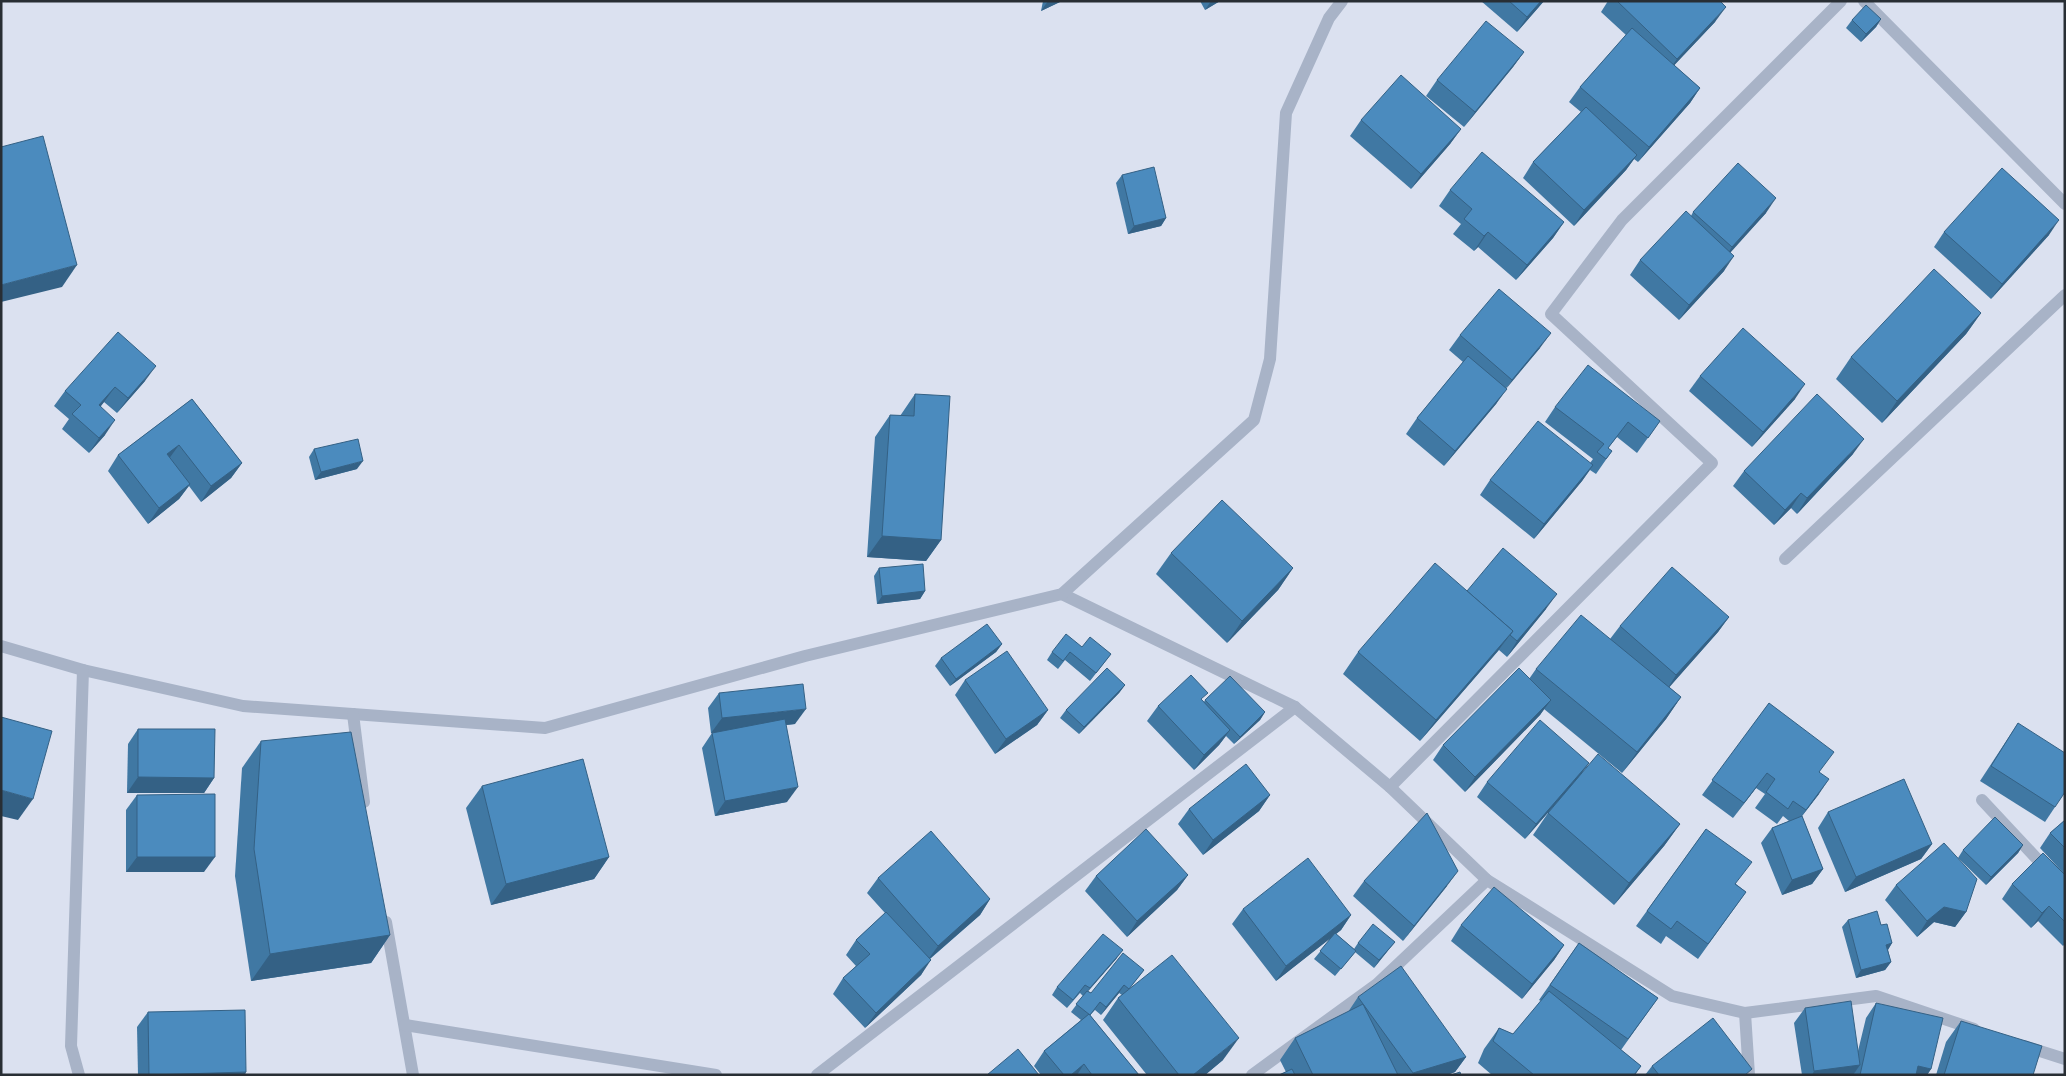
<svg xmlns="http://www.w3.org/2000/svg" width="2066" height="1076" font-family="Commissioner,sans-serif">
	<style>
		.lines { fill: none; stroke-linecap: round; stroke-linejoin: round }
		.minor { stroke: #a8b3c7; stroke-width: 12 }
		.wall { fill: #4078a3 }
		.shaded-wall { fill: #346185 }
		.building { fill: #4b8bbe; stroke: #346185 }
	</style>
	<rect width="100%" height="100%" fill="#dbe1f0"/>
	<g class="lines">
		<g class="minor">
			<path d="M1864,1L2065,204"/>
			<path d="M1785,559L2065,295"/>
			<path d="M1062,594L1295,707L1390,787L1487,880L1672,996L1745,1013L1876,996L1974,1029"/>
			<path d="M1,646L83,670L243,706L545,728L805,656L1062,594L1254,420L1270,359L1286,113L1329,18L1342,1"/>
			<path d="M353,714L364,802"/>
			<path d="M1390,787L1712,463L1551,314L1622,220L1841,1"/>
			<path d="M1982,800L2065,889"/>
			<path d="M386,922L413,1075"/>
			<path d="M1745,1013L1749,1075"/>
			<path d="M405,1025L716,1075"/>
			<path d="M2024,1046L2065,1059"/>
			<path d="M79,1075L71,1046L83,670"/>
			<path d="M817,1075L1295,707"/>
			<path d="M1252,1075L1377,984L1487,880"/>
		</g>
	</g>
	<g class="wall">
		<path d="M1043,1H1062L1041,11Z"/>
		<path d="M1200,1H1220L1205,10Z"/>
		<path d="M1481,1H1544L1517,32Z"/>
		<path d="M1608,1H1720L1715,22L1674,65L1700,88L1690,103L1638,162L1634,159L1626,170L1574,226L1523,178L1533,162L1581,112L1569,102L1580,87L1626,35L1601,12Z"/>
		<path d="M1881,19L1876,27L1861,42L1846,28L1852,20Z"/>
		<path d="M1524,52L1513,67L1464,127L1426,96L1437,80Z"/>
		<path d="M1361,120L1461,129L1450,144L1411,189L1350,136Z"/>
		<path d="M1122,175L1166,218L1161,226L1128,234L1116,183Z"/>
		<path d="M1450,190L1564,222L1553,238L1516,280L1478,247L1474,251L1453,234L1461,224L1439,206Z"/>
		<path d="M1693,212L1766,213L1730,252L1724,271L1679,320L1630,275L1640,260L1691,216Z"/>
		<path d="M1944,232L2049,235L1991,299L1934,247Z"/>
		<path d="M1981,313L1966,334L1882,423L1836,379L1851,357Z"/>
		<path d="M1460,335L1540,348L1506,388L1496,404L1444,466L1406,434L1417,418L1463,362L1449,350Z"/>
		<path d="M1700,376L1795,399L1752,447L1689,391Z"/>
		<path d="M145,381L117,413L104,402L101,406L105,435L89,453L62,429L69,419L54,406L65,391Z"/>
		<path d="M915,394L941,540L926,561L867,557L875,437L890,415L900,416Z"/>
		<path d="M192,399L242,463L231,478L201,502L189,486L179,499L148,524L108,471L118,455Z"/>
		<path d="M1555,407L1660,421L1637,453L1617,437L1608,448L1612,451L1596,474L1590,470L1582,481L1534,539L1480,495L1490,480L1590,463L1593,459L1545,422Z"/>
		<path d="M314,449L357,469L315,480L309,457Z"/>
		<path d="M1853,454L1797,514L1791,508L1774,525L1733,486L1744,471Z"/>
		<path d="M1171,553L1293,568L1278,590L1227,643L1156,574Z"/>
		<path d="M879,568L925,591L920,599L877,604L874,576Z"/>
		<path d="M1467,591L1546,609L1507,657L1499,650L1420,741L1343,674L1358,652Z"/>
		<path d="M1729,617L1718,632L1669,687L1681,697L1666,719L1622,773L1544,709L1540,715L1465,792L1433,760L1443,745L1529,679L1536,669L1610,639L1620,626Z"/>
		<path d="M1002,644L996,652L950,686L935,666L941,658Z"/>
		<path d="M1082,647L1111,654L1090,681L1065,660L1058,669L1047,660L1052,652Z"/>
		<path d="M965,680L1048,710L1037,725L995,754L955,695Z"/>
		<path d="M1125,685L1119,693L1079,734L1060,718L1066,710Z"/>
		<path d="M719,693L795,724L786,725L787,802L715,816L702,748L712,733H711L708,708Z"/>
		<path d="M1202,700L1204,702L1205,700L1265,712L1260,720L1234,744L1226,736L1219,745L1194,770L1147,721L1158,706Z"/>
		<path d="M1769,703L1820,772L1819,794L1802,816L1823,869L1812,884L1782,895L1761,843L1772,828L1789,821L1783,816L1777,824L1755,808L1765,794L1756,788L1733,818L1702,795Z"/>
		<path d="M2018,723L2055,807L2045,822L1980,781Z"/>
		<path d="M138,729L214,778L204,793H127L128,744Z"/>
		<path d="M261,741L390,935L371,963L251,981L235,876L242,768Z"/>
		<path d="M1589,763L1579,777L1680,824L1664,846L1614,905L1533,835L1548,813L1573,784L1525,839L1477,797L1487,782Z"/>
		<path d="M482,786L609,857L594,879L491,905L466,808Z"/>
		<path d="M137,795L204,872H126V810Z"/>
		<path d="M1270,795L1259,811L1203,855L1178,824L1189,809Z"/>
		<path d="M1828,812L1932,844L1921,859L1845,892L1818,828Z"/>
		<path d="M2065,820V875L2040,848L2050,833Z"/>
		<path d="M1706,829L1736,884L1746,892L1698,959L1666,936L1661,944L1636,926Z"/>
		<path d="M2023,845L2018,853L1986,885L1958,858L1963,850Z"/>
		<path d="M1188,875L1177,890L1127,937L1085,891L1096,876Z"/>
		<path d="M2065,875V944L2063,946L2038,921L2031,928L2002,899L2012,884Z"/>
		<path d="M878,878L990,899L980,915L930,959L921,975L865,1028L833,994L843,978L856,966L846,955L856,940L885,913L867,893Z"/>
		<path d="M1364,881L1447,886L1403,941L1353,896Z"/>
		<path d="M1896,885L1966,912L1955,927L1934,922L1917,937L1885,900Z"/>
		<path d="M1243,909L1351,915L1341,930L1336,934L1354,949L1358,943L1395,942L1374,968L1355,952L1335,976L1314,959L1333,936L1276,981L1232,924Z"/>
		<path d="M1848,920L1881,925L1892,943L1888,950L1891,962L1885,970L1856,978L1842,927Z"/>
		<path d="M1461,925L1564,945L1554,960L1522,999L1451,941Z"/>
		<path d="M1579,943L1658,998L1621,1050L1641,1066L1635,1075H1492L1478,1063L1484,1049L1499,1028L1513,1034L1541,1001L1539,1000Z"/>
		<path d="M1117,958L1088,991L1091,993L1144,970L1128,990L1223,1060L1205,1075H1147L1103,1020L1118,998L1122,995L1119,993L1101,1015L1095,1010L1090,1015L1139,1075H1041L1034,1066L1044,1051L1081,1020L1071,1012L1083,996L1080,993L1067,1008L1052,995L1057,987Z"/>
		<path d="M1358,997L1466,1057L1455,1072L1447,1075H1279L1286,1072L1280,1060L1295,1038L1348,1012Z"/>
		<path d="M1876,1003L1931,1069L1927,1075H1802L1794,1023L1805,1008L1858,1051L1866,1018Z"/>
		<path d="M148,1012L245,1075H138L137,1027Z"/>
		<path d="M1961,1021L2033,1075H1936L1946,1042Z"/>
		<path d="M1652,1066L1748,1075H1645Z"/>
	</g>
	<g class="shaded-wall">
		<path d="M1048,1H1062L1041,11Z"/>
		<path d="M1211,1H1220L1205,10Z"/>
		<path d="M1541,1H1544L1517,32L1527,17Z"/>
		<path d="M1726,7L1715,22L1666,74L1677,59Z"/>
		<path d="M1881,19L1876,27L1861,42L1866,34Z"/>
		<path d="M1524,52L1513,67L1464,127L1475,112Z"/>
		<path d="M1700,88L1690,103L1638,162L1649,147Z"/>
		<path d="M1461,129L1450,144L1411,189L1421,174Z"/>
		<path d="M1637,155L1626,170L1574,226L1584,210Z"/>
		<path d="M1776,198L1766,213L1722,262L1732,247Z"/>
		<path d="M1166,218L1161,226L1128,234L1134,226Z"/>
		<path d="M2059,220L2049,235L1991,299L2002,284Z"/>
		<path d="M1564,222L1553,238L1516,280L1527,265Z"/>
		<path d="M1488,232L1478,247L1474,251L1484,236Z"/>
		<path d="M1734,256L1724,271L1679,320L1689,305Z"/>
		<path d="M77,265L62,287L1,302V285Z"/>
		<path d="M1981,313L1966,334L1882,423L1897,401Z"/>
		<path d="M1551,333L1540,348L1501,395L1512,380Z"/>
		<path d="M156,366L145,381L117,413L128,398Z"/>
		<path d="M1805,384L1795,399L1752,447L1763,432Z"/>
		<path d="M115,387L104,402L89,420L99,405Z"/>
		<path d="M1507,389L1496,404L1444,466L1455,451Z"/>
		<path d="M115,420L105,435L89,453L99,438Z"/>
		<path d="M1864,439L1853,454L1797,514L1807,498Z"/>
		<path d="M179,445L168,460L167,454Z"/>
		<path d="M363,461L357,469L315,480L321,472Z"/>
		<path d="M242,463L231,478L201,502L211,486Z"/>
		<path d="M1593,465L1582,481L1534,539L1544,524Z"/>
		<path d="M190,484L179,499L148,524L159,508Z"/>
		<path d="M1801,493L1791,508L1774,525L1785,510Z"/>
		<path d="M882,536L941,540L926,561L867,557Z"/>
		<path d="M1293,568L1278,590L1227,643L1242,621Z"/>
		<path d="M925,591L920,599L877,604L882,596Z"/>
		<path d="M1557,594L1546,609L1507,657L1517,641Z"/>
		<path d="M1729,617L1718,632L1666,691L1676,675Z"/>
		<path d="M1513,631L1497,652L1420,741L1436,720Z"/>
		<path d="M1002,644L996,652L950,686L956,679Z"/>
		<path d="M1125,685L1119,693L1079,734L1084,727Z"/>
		<path d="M1681,697L1666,719L1622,773L1637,752Z"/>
		<path d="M1551,700L1540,715L1465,792L1475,777Z"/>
		<path d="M806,709L795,724L711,733L722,718Z"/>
		<path d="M1048,710L1037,725L995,754L1006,739Z"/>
		<path d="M1265,712L1260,720L1234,744L1240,737Z"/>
		<path d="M1230,730L1219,745L1194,770L1204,755Z"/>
		<path d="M1589,763L1578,778L1525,839L1536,824Z"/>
		<path d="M1767,773L1756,788L1733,818L1744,803Z"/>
		<path d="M138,777L214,778L204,793H127Z"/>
		<path d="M1829,779L1819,794L1795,825L1806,810Z"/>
		<path d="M798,787L787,802L715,816L725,801Z"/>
		<path d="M1,790L33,799L18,820L1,816Z"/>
		<path d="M1270,795L1259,811L1203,855L1213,840Z"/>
		<path d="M1680,824L1664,846L1614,905L1629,883Z"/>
		<path d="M1932,844L1921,859L1845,892L1856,877Z"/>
		<path d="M2023,845L2018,853L1986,885L1991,877Z"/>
		<path d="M137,857H215L204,872H126Z"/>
		<path d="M609,857L594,879L491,905L506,884Z"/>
		<path d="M1823,869L1812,884L1782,895L1792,880Z"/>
		<path d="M1458,871L1447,886L1403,941L1414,926Z"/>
		<path d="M1188,875L1177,890L1127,937L1137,921Z"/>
		<path d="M990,899L980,915L927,961L938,946Z"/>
		<path d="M2049,906L2038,921L2031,928L2042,913Z"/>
		<path d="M1944,907L1966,912L1955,927L1934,922L1917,937L1927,921Z"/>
		<path d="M1351,915L1341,930L1276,981L1286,966Z"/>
		<path d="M390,935L371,963L251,981L270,954Z"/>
		<path d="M1395,942L1389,949L1374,968L1379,960Z"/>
		<path d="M1892,943L1887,951L1886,945Z"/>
		<path d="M1564,945L1554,960L1522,999L1532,984Z"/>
		<path d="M1123,950L1117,958L1084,996L1090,988Z"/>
		<path d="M931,960L921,975L865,1028L876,1013Z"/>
		<path d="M1891,962L1885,970L1856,978L1861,970Z"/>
		<path d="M1124,985L1119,993L1101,1015L1106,1007Z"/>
		<path d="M1239,1038L1223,1060L1205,1075H1193Z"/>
		<path d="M1466,1057L1455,1072L1447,1075H1412L1413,1073Z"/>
		<path d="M1084,1064L1077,1075H1071Z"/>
		<path d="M1860,1065L1853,1075H1812L1814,1071Z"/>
		<path d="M1918,1066L1931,1069L1927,1075H1911Z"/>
		<path d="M246,1072L245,1075H149Z"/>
	</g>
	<g class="building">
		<path d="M1509,1H1541L1527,17Z"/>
		<path d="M1617,1H1720L1726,7L1677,59Z"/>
		<path d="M1866,5L1881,19L1866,34L1852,20Z"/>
		<path d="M1486,21L1524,52L1475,112L1437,80Z"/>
		<path d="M1632,28L1700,88L1649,147L1580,87Z"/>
		<path d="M1401,75L1461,129L1421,174L1361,120Z"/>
		<path d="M1586,107L1637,155L1584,210L1533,162Z"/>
		<path d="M43,136L77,265L1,285V147Z"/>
		<path d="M1482,152L1564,222L1527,265L1488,232L1484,236L1464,219L1472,209L1450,190Z"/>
		<path d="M1738,163L1776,198L1732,247L1693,212Z"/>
		<path d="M1154,167L1166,218L1134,226L1122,175Z"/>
		<path d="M2002,168L2059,220L2002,284L1944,232Z"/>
		<path d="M1686,211L1734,256L1689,305L1640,260Z"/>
		<path d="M1934,269L1981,313L1897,401L1851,357Z"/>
		<path d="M1499,289L1551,333L1512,380L1460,335Z"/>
		<path d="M1743,328L1805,384L1763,432L1700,376Z"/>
		<path d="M118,332L156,366L128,398L115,387L99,405L115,420L99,438L72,414L81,405L65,391Z"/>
		<path d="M1468,356L1507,389L1455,451L1417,418Z"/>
		<path d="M1588,365L1660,421L1648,438L1628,422L1608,448L1612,451L1606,459L1597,452L1604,444L1555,407Z"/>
		<path d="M915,394L950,396L941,540L882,536L890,415L914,416Z"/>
		<path d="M1817,394L1864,439L1807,498L1801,493L1785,510L1744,471Z"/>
		<path d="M192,399L242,463L211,486L179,445L167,454L190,484L159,508L118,455Z"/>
		<path d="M1538,421L1593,465L1544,524L1490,480Z"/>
		<path d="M358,439L363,461L321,472L314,449Z"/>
		<path d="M1222,500L1293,568L1242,621L1171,553Z"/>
		<path d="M1503,548L1557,594L1517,641L1510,635L1513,631L1467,591Z"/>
		<path d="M1435,563L1513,631L1436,720L1358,652Z"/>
		<path d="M923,564L925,591L882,596L879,568Z"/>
		<path d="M1672,567L1729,617L1676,675L1620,626Z"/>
		<path d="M1581,615L1681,697L1637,752L1536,669Z"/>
		<path d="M987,624L1002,644L956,679L941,658Z"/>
		<path d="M1066,634L1082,647L1090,637L1111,654L1096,673L1070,652L1063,661L1052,652Z"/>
		<path d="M1007,651L1048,710L1006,739L965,680Z"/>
		<path d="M1107,668L1125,685L1084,727L1066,710Z"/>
		<path d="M1519,668L1551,700L1475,777L1443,745Z"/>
		<path d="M1191,675L1208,693L1201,699L1230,730L1204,755L1158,706Z"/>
		<path d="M1230,676L1265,712L1240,737L1205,700Z"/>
		<path d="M803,684L806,709L722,718L719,693Z"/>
		<path d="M1769,703L1834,752L1819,772L1829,779L1806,810L1793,801L1788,809L1766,792L1775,779L1767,773L1744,803L1712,780Z"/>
		<path d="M1,717L52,731L33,799L1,790Z"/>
		<path d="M785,719L798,787L725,801L712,733Z"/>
		<path d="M1540,720L1589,763L1536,824L1487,782Z"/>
		<path d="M2018,723L2065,753V792L2055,807L1991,766Z"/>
		<path d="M138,729H215L214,778L138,777Z"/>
		<path d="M351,732L390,935L270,954L254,849L261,741Z"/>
		<path d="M1598,754L1680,824L1629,883L1548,813Z"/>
		<path d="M583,759L609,857L506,884L482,786Z"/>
		<path d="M1246,764L1270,795L1213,840L1189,809Z"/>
		<path d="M1904,779L1932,844L1856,877L1828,812Z"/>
		<path d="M215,794V857H137V795Z"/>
		<path d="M1427,813L1458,871L1414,926L1364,881Z"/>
		<path d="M1802,816L1823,869L1792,880L1772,828Z"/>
		<path d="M1995,817L2023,845L1991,877L1963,850Z"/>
		<path d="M2065,820V848L2050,833Z"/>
		<path d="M1146,829L1188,875L1137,921L1096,876Z"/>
		<path d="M1706,829L1752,862L1735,884L1746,892L1708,944L1677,921L1671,929L1647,911Z"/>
		<path d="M931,831L990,899L938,946L878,878Z"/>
		<path d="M1944,843L1977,879L1966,912L1944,907L1927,921L1896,885Z"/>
		<path d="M2043,853L2065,875V922L2049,906L2042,913L2012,884Z"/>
		<path d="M1308,858L1351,915L1286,966L1243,909Z"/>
		<path d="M1494,887L1564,945L1532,984L1461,925Z"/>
		<path d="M1877,911L1881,925L1887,924L1892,943L1886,945L1891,962L1861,970L1848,920Z"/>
		<path d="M886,912L931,960L876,1013L843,978L870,954L856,940Z"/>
		<path d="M1373,924L1395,942L1379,960L1358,943Z"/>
		<path d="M1335,933L1356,951L1341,969L1320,951Z"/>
		<path d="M1103,934L1123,950L1090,988L1085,985L1073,1000L1057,987Z"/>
		<path d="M1579,943L1658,998L1628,1039L1550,985Z"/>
		<path d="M1123,953L1144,970L1129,989L1124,985L1106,1007L1100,1002L1090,1015L1076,1004L1087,991L1091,993Z"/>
		<path d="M1172,955L1239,1038L1193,1075H1179L1118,998Z"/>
		<path d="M1401,966L1466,1057L1413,1073L1358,997Z"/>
		<path d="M1549,991L1641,1066L1634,1075H1534L1493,1041L1499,1028L1513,1034Z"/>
		<path d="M1851,1001L1860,1065L1814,1071L1805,1008Z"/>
		<path d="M1876,1003L1943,1018L1931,1069L1918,1066L1916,1075H1860Z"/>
		<path d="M1363,1004L1398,1075H1313L1295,1038Z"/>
		<path d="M245,1010L246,1072L149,1075L148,1012Z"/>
		<path d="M1089,1014L1139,1075H1092L1084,1064L1071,1075H1064L1044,1051Z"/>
		<path d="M1713,1018L1752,1069L1745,1075H1659L1652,1066Z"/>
		<path d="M1961,1021L2042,1046L2033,1075H1944Z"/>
		<path d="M1018,1049L1039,1075H987Z"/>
		<path d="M1292,1069L1295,1075H1279Z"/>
		<path d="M1460,1072L1461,1075H1451Z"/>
	</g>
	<rect width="2066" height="1076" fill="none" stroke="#282e34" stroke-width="5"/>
</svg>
